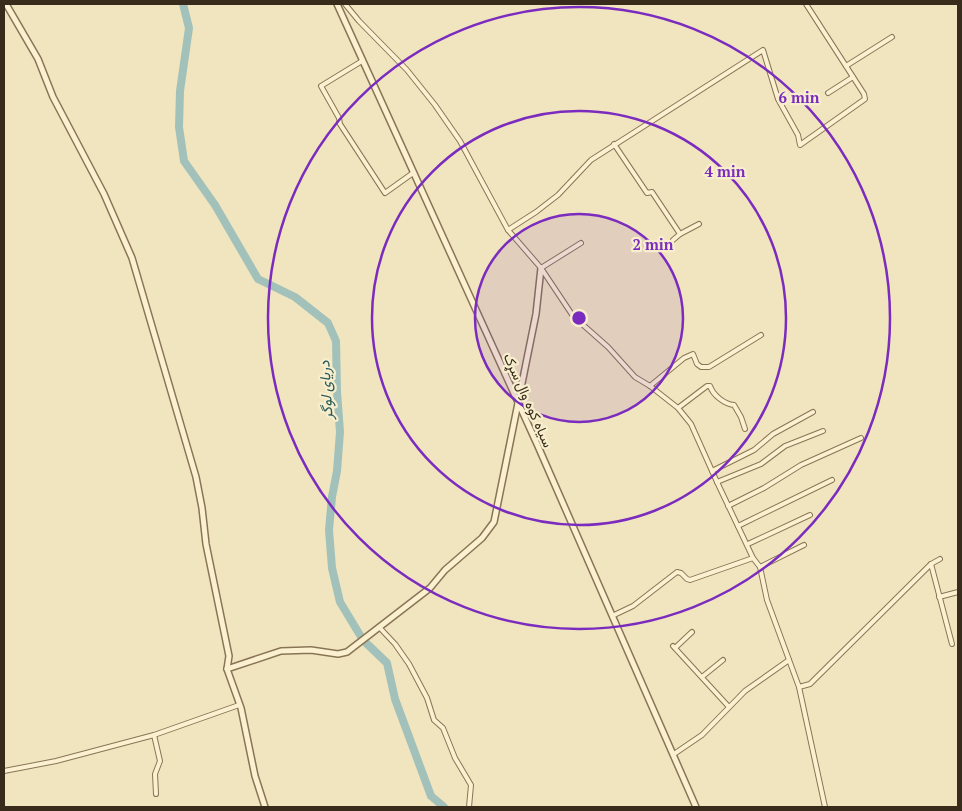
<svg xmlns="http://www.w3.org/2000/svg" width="962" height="811" font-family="'PT Serif',Vazirmatn,serif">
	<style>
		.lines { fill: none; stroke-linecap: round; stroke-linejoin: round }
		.river { stroke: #a1c1ba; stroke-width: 8 }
		.minor-casing { stroke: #897556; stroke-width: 6 }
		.tertiary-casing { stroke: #897556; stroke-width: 8 }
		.minor { stroke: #fbf1d1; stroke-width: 4 }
		.tertiary { stroke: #fbf1d1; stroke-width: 5 }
		.ring { fill: none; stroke: #7b2cbf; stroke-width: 2.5 }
		.labels { text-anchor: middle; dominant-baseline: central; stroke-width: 4.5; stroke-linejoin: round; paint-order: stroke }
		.street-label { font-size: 14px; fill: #382b1b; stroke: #f7eece }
		.water-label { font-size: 15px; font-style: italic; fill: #295858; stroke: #f7eece }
		.centre { fill: #7b2cbf; stroke: #f7eece; stroke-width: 2.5 }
		.ring-label { font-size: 15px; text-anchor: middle; font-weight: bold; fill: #7b2cbf; stroke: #f7eece; stroke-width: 4.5; stroke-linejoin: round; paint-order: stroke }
	</style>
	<rect width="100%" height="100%" fill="#f0e5be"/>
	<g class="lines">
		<path class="river" d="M183,4L189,28L180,91L179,127L184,161L215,205L258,279L295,297L328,323L336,341L337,392L340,432L337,471L332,497L329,530L332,568L340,602L363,640L387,663L395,699L431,796L444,807"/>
		<defs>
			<g id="minor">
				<path d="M345,4L359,21L407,70L435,105L460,141L508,230L541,268L573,316L608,347L635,377L650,386L678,408L691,424L717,482L753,558L760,567L767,600L799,687L810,684L931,564L940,559"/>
				<path d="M362,61L321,86L339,118L340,124L385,193L413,173"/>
				<path d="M846,66L892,37"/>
				<path d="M828,93L853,77"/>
				<path d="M614,144L647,193L652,192L680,234"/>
				<path d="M508,230L536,212L558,195L591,160L763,50L778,99L798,135L800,145L865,99L864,94L806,4"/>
				<path d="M673,240L680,234L699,224"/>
				<path d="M541,268L581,243"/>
				<path d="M650,386L684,358L693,354L697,364L701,367H709L761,335"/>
				<path d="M678,408L707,386H710C713,395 724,404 734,405L741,417L745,429"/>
				<path d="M712,471L754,450L773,434L813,412"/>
				<path d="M717,482L761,464L785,446L823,431"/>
				<path d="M728,506L764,488L801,465L861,438"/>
				<path d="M738,526L832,480"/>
				<path d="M748,544L810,515"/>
				<path d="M931,564L952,644"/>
				<path d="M760,567L804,545"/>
				<path d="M939,597L958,592"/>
				<path d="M612,616L633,606L677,572L681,573L687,579L690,580L753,558"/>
				<path d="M379,627L395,644L409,664L427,698L434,720L443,728L455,758L471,785L469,807"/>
				<path d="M673,646L729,707"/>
				<path d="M675,648L692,632"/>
				<path d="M702,677L723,660"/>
				<path d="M799,687L825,807"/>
				<path d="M154,735L160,761L155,774L156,794"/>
				<path d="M674,754L702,735L745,691L789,660"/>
				<path d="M4,771L56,761L154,735L239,705"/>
			</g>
			<g id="tertiary">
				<path d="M6,4L38,59L53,97L104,194L132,258L196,477L202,508L206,544L229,656L227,669L241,708L255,776L265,807"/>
				<path d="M337,4L537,444L696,807"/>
				<path d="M227,669L281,651L311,650L338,654L347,652L430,588L445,570L482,538L494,522L536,314L541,268"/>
			</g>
		</defs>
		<use href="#minor" class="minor-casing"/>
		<use href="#tertiary" class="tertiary-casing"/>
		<use href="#minor" class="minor"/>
		<use href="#tertiary" class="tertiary"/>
	</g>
	<circle cx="579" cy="318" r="104" fill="#7b2cbf" fill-opacity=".12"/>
	<g class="ring">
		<circle cx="579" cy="318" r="104"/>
		<circle cx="579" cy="318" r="207"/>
		<circle cx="579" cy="318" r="311"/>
	</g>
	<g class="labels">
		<g class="street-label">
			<text transform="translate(529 400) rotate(66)">سیاه کوه وال سړک</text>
		</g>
		<g class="water-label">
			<text transform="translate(325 390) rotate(-93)">دریای لوگر</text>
		</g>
	</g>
	<circle cx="579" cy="318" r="8" class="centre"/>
	<g class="ring-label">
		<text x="799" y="103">6 min</text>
		<text x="725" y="177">4 min</text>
		<text x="653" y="250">2 min</text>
	</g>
	<rect width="962" height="811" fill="none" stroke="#382b1b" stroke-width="10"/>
</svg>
